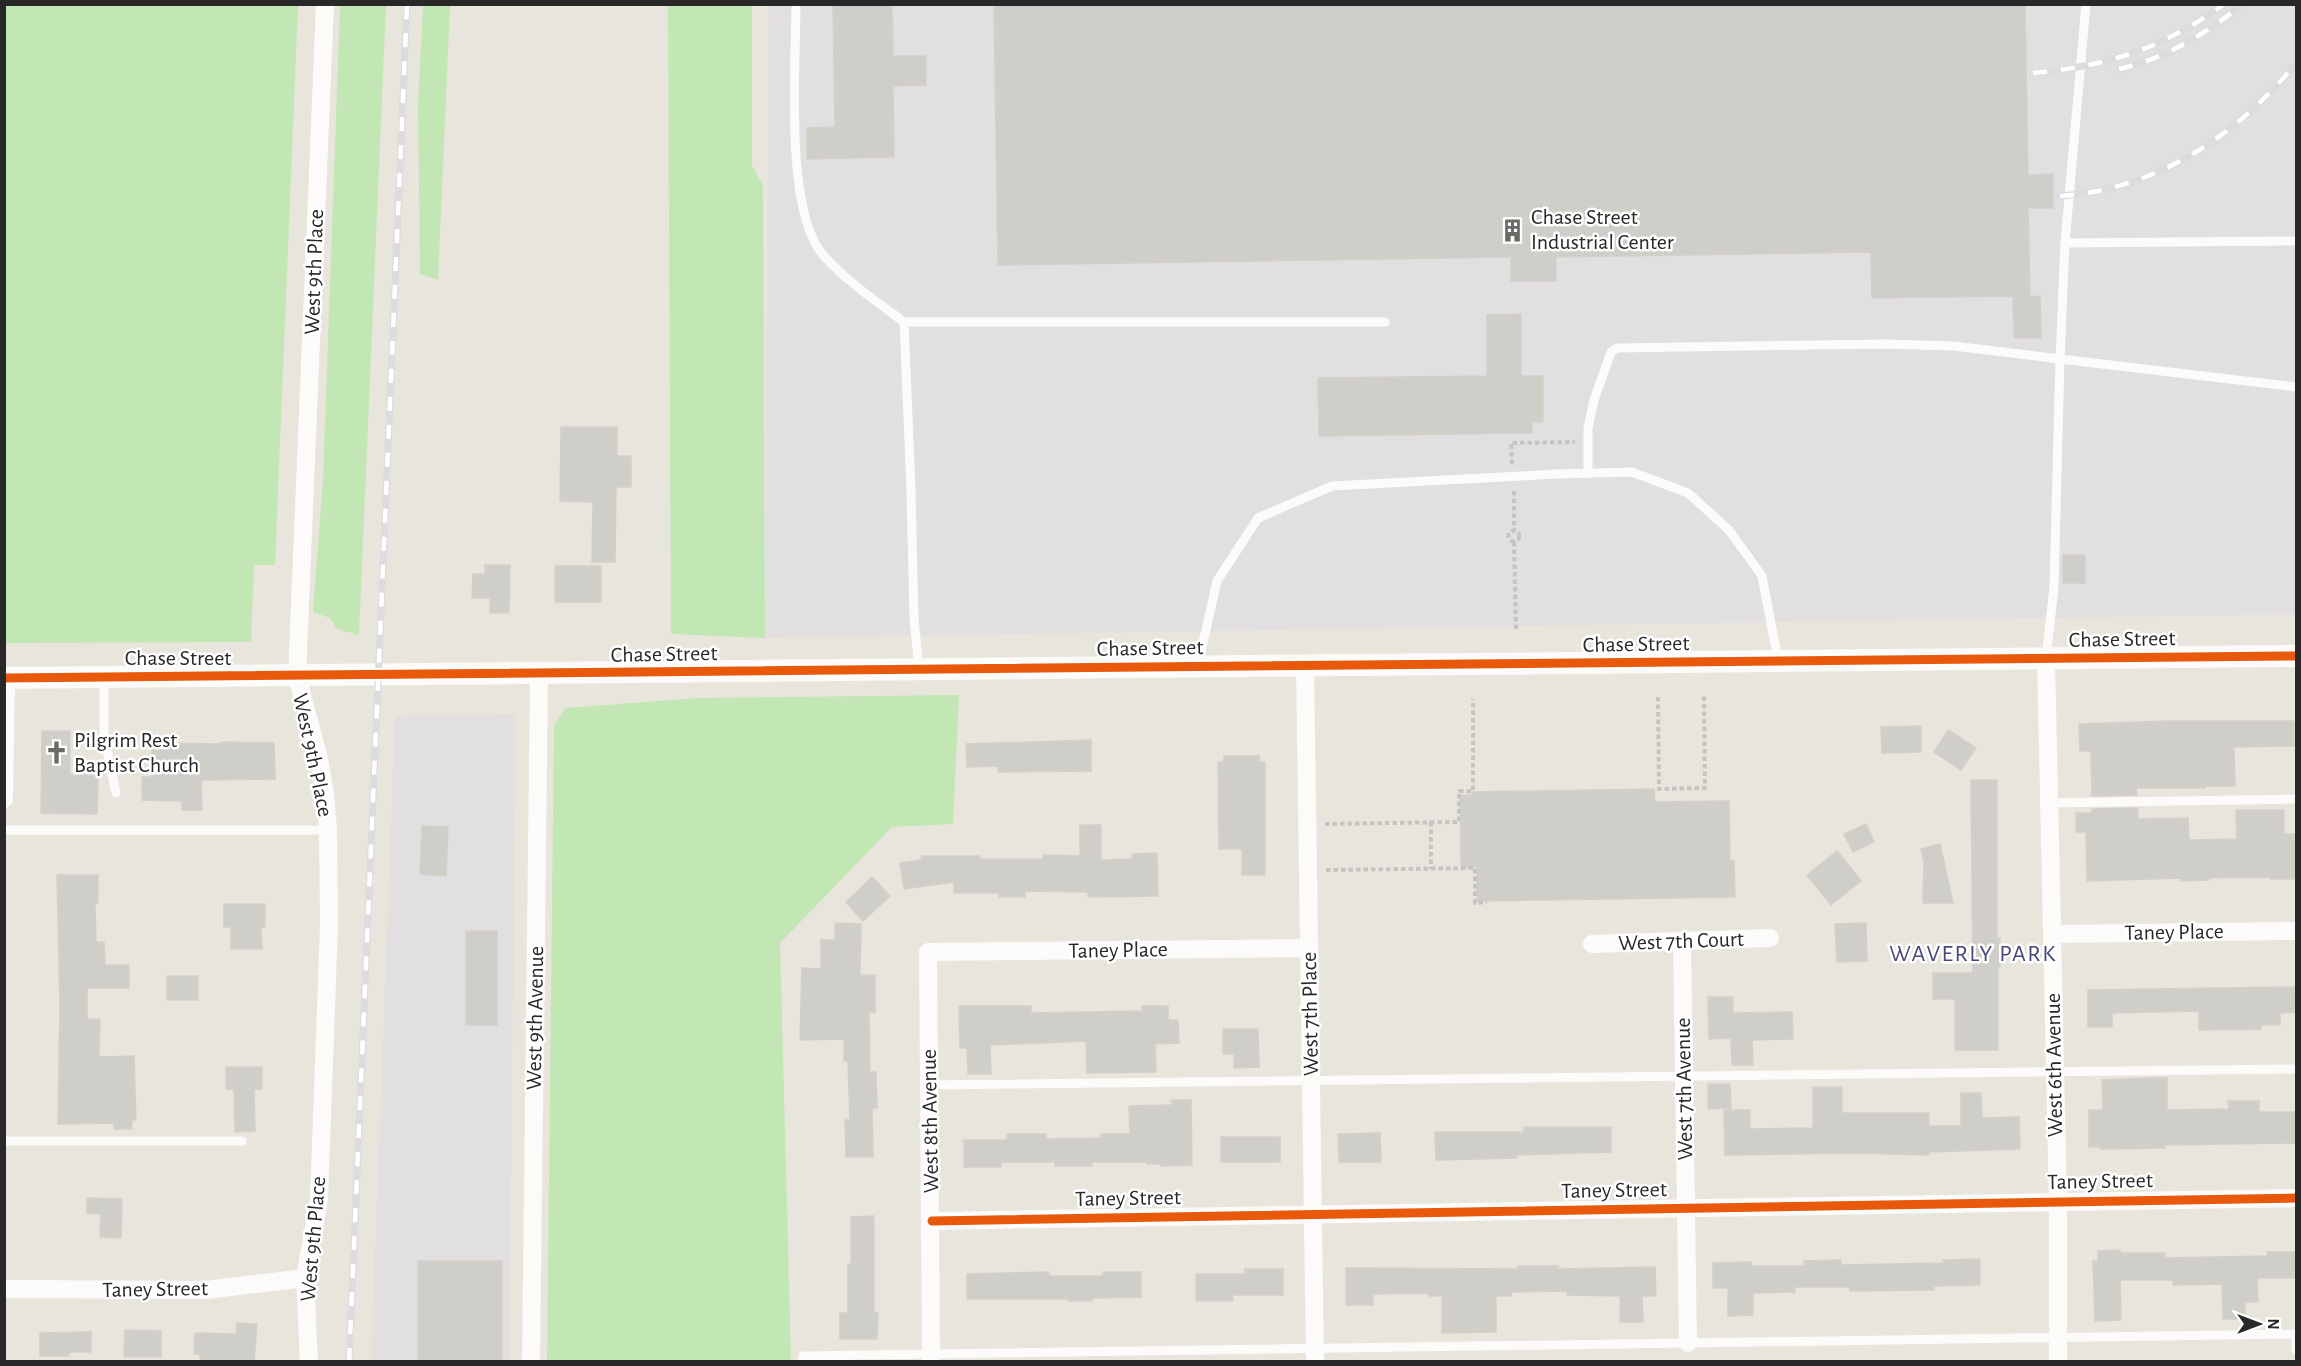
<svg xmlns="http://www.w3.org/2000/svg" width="2301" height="1366" font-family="'Alegreya Sans',sans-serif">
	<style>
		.industrial { fill: #e2dfe0 }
		.green { fill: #c2e6b4 }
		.building { fill: #d0cec9; stroke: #d3d0ca; stroke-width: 1.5 }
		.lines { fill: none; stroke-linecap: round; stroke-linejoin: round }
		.path { stroke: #c5c4c3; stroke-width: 4; stroke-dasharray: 4.5 3; stroke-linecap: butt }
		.service { stroke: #fcfbfa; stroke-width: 9 }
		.minor { stroke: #fcfbfa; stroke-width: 18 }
		.tertiary { stroke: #fcfbfa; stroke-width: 22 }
		.rail-casing { stroke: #dcdcde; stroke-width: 7 }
		.rail { stroke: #fff; stroke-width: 4.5; stroke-dasharray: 14; stroke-linecap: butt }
		.cycleway-casing { stroke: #fff; stroke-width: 13 }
		.cycleway { stroke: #e8590c; stroke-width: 9 }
		.labels { text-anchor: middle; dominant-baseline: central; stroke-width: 5; stroke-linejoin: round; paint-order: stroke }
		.poi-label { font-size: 22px; fill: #282828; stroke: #fff; text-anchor: start }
		.street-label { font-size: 22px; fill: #282828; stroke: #fff }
		.neighbourhood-label { font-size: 24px; letter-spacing: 1.5px; fill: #47497b; stroke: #fff }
	</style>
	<rect width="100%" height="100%" fill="#e8e5dd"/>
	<g class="industrial">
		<path d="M769,5H2296V614L765,638Z"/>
		<path d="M516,714L509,1361L371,1362L395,716Z"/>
	</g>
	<g class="green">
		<path d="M4,5H298L275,565H254L251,642L5,643Z"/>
		<path d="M340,5H386L359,635L337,629L330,618L313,612L323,481Z"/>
		<path d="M423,5H450L438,280L420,274L418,105Z"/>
		<path d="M668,5H752V166L763,185L765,638L671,634Z"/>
		<path d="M959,695L953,824L892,827L780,943L791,1361H547L554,725L566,708L698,698Z"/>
	</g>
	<g class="building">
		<path d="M833,4H892L893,56H926V85L893,86L894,157L807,159V128L835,127Z"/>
		<path d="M994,4H2025L2028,175L2053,174V208H2028L2030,297L2040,296L2041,338H2014L2013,296L1872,298L1871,252L1556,257V281H1511V257L998,265Z"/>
		<path d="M1521,314V376H1543V422H1532V433L1319,436L1318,378L1487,376V315Z"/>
		<path d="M561,427H617V456H631V487H616L615,562H592L593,502L560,501Z"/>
		<rect x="2063" y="555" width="22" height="28"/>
		<path d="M485,565H510L509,613H490V598H472L473,574H485Z"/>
		<rect x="555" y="566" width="46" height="36"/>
		<path d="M2171,721H2294V746L2234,747L2235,786H2205V788H2136L2137,795L2092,796L2091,751H2080L2079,724Z"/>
		<path d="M1921,726V752L1882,753L1881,727Z"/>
		<path d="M1948,730L1976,748L1961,770L1934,752Z"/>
		<path d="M42,731H70V775H98L97,814L41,813Z"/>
		<path d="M1091,740V771L998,772V766L967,767L966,744Z"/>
		<path d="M221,742L274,743L275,779L201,780L202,810H182V801L142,800V777H152V743L221,744Z"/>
		<path d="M1224,756H1259V762H1265V875H1242V849H1219L1218,762H1224Z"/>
		<path d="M1971,780H1997V938H2000V967H1998V1050H1955V999H1933V973H1973Z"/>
		<path d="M1654,789L1655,802L1729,801L1730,861H1734L1735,897L1477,901V867H1461L1460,795H1472V792Z"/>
		<path d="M2138,808V819L2188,818L2189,840L2237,839L2236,810H2284V834H2296V879H2270V877L2209,878V880L2181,881V878L2087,881L2086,832H2076V813H2092V809Z"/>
		<path d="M1866,824L1874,842L1853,852L1844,834Z"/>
		<path d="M1080,825H1101V860L1132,859V854L1157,853L1158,896L1088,897V892L1025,891V897H999V893H954V882L904,889L900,863L922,860L921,856H980V859H1043V855L1080,856Z"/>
		<path d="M422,826L448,827L446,876L420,874Z"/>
		<path d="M1940,844L1953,903H1923L1924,862L1921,849Z"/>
		<path d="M1837,851L1861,881L1831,905L1807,875Z"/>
		<path d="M57,875H98V903H95L96,942H104L105,965H129V988H87V1019H100L99,1057L134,1056L136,1120H132V1129H114V1123L58,1124L60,1005Z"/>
		<path d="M872,877L890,896L863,921L846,902Z"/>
		<path d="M224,904H265V927H261L262,949H231V927H224Z"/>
		<path d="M835,923L861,924L860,975H875V1012H869L870,1072H876L877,1108H872L873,1157H846L845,1120H850L848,1061H844V1039L800,1040L802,968L821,969V940H835Z"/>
		<path d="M1866,923L1867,961L1837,962L1835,924Z"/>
		<rect x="466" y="931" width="31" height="94"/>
		<rect x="167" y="976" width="31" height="24"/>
		<path d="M2296,987V1012L2280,1013V1025H2261V1029L2199,1030V1011L2112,1013V1027H2088V990Z"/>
		<path d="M1708,997H1733V1013L1792,1012L1793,1039L1752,1040L1753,1065H1732L1731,1038L1709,1039Z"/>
		<path d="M959,1006H1031V1013L1143,1011L1142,1006H1168V1020H1178L1179,1043L1155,1044L1156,1072L1087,1073L1086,1041L990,1045L991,1074H968L967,1048H960Z"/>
		<path d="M1223,1029H1258L1259,1067L1234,1068V1054H1223Z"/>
		<path d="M226,1067H262V1089H254L255,1131L235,1132L234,1089H226Z"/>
		<path d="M2146,1078H2167V1110L2229,1109L2228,1101H2259V1112H2296V1143L2165,1145V1148L2100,1149V1147H2089V1110H2103L2102,1080Z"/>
		<path d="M1708,1084H1730L1731,1108L1708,1109Z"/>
		<path d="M1813,1087H1842V1113H1929V1126H1961V1093H1981L1982,1118L2019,1117L2020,1149L1929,1152V1155L1852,1153L1725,1155L1724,1110H1750V1129L1813,1128Z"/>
		<path d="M1172,1100H1191L1192,1165L1161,1166V1164H1147V1162H1092V1166H1055V1162H1001V1167H964V1140H1007V1134H1046V1139L1101,1138V1134H1130L1129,1106L1172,1105Z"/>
		<path d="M1524,1127H1611V1152L1517,1155V1158L1436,1160L1435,1132H1524Z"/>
		<path d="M1380,1133L1381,1162H1339L1338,1134Z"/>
		<rect x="1221" y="1137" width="59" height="25"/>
		<path d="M87,1198L122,1199L121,1238L100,1237L101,1214L87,1213Z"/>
		<path d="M874,1216V1313H878L877,1339H840V1313H848V1264H851V1217Z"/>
		<path d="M2120,1250V1253H2165V1258L2267,1256V1252H2296V1278H2257L2258,1302H2245V1319H2223L2222,1284L2173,1285V1280H2120L2121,1320L2095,1321L2093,1261H2098V1251Z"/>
		<path d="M1980,1259V1285L1934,1286V1290L1850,1291V1287H1795V1292L1753,1293V1315L1728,1316V1288H1713V1263L1751,1262V1266H1804V1261L1841,1260V1265L1943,1263V1260Z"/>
		<rect x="418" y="1261" width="84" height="101"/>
		<path d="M1518,1266H1558V1269L1655,1267L1656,1296H1642L1643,1322H1620V1296L1567,1295V1291L1511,1292V1296H1496V1332L1442,1333V1296H1429L1428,1293L1373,1294V1305H1346V1268L1518,1269Z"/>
		<path d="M1245,1269H1283V1295H1232L1233,1301H1196V1274H1245Z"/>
		<path d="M1049,1272V1276H1103V1272H1141V1297L1092,1298V1301H1069V1299H967V1274Z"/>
		<path d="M237,1323L257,1324L254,1362L200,1359V1354H194L195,1333L236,1334Z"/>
		<path d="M125,1330L161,1331V1357H124Z"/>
		<path d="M91,1332V1352H69V1356H40V1333Z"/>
	</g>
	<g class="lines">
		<g class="path">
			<path d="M1512,464L1511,443L1575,442"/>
			<path d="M1514,491V531"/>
			<circle cx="1514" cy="536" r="5.5"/>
			<path d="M1514,542L1516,630"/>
			<path d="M1658,697L1659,789L1705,788L1704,696"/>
			<path d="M1431,822V869"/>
			<path d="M1325,824L1459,822V791H1473V699"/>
			<path d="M1326,870L1475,868V903L1487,902"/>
		</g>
		<g class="service">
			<path d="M796,4C796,65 784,209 823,255C846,281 876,301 904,322L911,491L914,618L919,670"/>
			<path d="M2065,243L2086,4"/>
			<path d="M904,322H1385"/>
			<path d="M1588,473V428L1594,400L1611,352L1617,348L1885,344L1954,346L2060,359L2065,243L2296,241"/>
			<path d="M2046,659L2054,587L2060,359L2296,387"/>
			<path d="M1198,665L1217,581L1258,518L1332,486L1557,474L1632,472L1688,493L1729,530L1762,576L1778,660"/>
			<path d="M104,678V735L116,793"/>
			<path d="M2049,803L2296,799"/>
			<path d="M4,830H328"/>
			<path d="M930,1085L2296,1069"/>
			<path d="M4,1141H242"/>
			<path d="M2296,1334V1350"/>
			<path d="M803,1362V1356L2296,1334"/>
		</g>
		<g class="minor">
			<path d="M2046,660L2058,1202V1362"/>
			<path d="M1305,666L1315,1362"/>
			<path d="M4,799L6,678"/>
			<path d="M2052,934L2296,931"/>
			<path d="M1682,942L1688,1343"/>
			<path d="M1592,944L1770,938"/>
			<path d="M932,1221L2296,1198"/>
			<path d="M4,1289L206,1290L305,1278"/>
			<path d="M309,1362L305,1278L319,1199L329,925L328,830L325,793L319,759L297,676L325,4"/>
			<path d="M531,1362L539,675"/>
			<path d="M931,1362L928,952L1308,948"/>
		</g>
		<path class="tertiary" d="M4,678L2296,656"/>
		<defs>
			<g id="rail">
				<path d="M2119,69C2167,58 2205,34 2243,4"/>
				<path d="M2033,73C2108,66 2162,49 2224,4"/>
				<path d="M2060,196C2155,190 2237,136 2296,63"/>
				<path d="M349,1362L407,4"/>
			</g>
		</defs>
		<use href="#rail" class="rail-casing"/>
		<use href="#rail" class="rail"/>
		<defs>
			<g id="cycleway">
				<path d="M4,678L2296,656"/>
				<path d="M932,1221L2296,1198"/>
			</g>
		</defs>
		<use href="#cycleway" class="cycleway-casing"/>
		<use href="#cycleway" class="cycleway"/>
	</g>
	<defs>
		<symbol id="building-bare" viewBox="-9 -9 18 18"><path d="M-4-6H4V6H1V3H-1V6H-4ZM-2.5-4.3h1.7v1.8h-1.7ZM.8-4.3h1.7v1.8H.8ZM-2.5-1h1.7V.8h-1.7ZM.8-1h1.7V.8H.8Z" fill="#6b6a67" stroke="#fff" stroke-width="2.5" paint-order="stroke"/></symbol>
		<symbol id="church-bare" viewBox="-9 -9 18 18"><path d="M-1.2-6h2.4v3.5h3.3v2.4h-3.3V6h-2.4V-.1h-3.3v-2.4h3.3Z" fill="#6b6a67" stroke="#fff" stroke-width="2.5" paint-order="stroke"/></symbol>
	</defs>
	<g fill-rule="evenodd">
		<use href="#building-bare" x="1496" y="214" width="33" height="33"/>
		<use href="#church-bare" x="40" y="736" width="33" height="33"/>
	</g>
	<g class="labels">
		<g class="poi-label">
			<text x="1531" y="217">Chase Street<tspan x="1531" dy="25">Industrial Center</tspan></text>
			<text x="74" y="740">Pilgrim Rest<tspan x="74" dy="25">Baptist Church</tspan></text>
		</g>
		<g class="street-label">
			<text transform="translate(314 272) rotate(-88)">West 9th Place</text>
			<text transform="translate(2122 639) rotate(-1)">Chase Street</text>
			<text transform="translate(1636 644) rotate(-1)">Chase Street</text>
			<text transform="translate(1150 648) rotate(-1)">Chase Street</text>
			<text transform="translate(664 654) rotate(-1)">Chase Street</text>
			<text x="178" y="658">Chase Street</text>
			<text transform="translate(313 755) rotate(78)">West 9th Place</text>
			<text transform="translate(2174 932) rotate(-1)">Taney Place</text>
			<text transform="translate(1681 941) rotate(-2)">West 7th Court</text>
			<text transform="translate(1118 950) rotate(-1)">Taney Place</text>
			<text transform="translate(1310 1014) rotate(-91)">West 7th Place</text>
			<text transform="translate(535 1018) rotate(-89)">West 9th Avenue</text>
			<text transform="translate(2054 1065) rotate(-91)">West 6th Avenue</text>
			<text transform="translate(1684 1089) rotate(-91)">West 7th Avenue</text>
			<text transform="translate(930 1121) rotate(-91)">West 8th Avenue</text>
			<text transform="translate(2100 1181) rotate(-1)">Taney Street</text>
			<text transform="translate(1614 1190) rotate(-1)">Taney Street</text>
			<text transform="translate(1128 1198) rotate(-1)">Taney Street</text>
			<text transform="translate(313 1239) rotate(-85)">West 9th Place</text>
			<text transform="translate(155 1289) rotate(-1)">Taney Street</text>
		</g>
		<g class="neighbourhood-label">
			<text x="1973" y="954">WAVERLY PARK</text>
		</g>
	</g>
	<rect width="2301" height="1366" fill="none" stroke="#282828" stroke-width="12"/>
	<g transform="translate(2259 1324) rotate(90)" stroke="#ffffff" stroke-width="4.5" paint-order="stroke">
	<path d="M0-4.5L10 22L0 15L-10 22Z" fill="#282828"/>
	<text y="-9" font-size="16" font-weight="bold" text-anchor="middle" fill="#282828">N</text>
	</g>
</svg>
